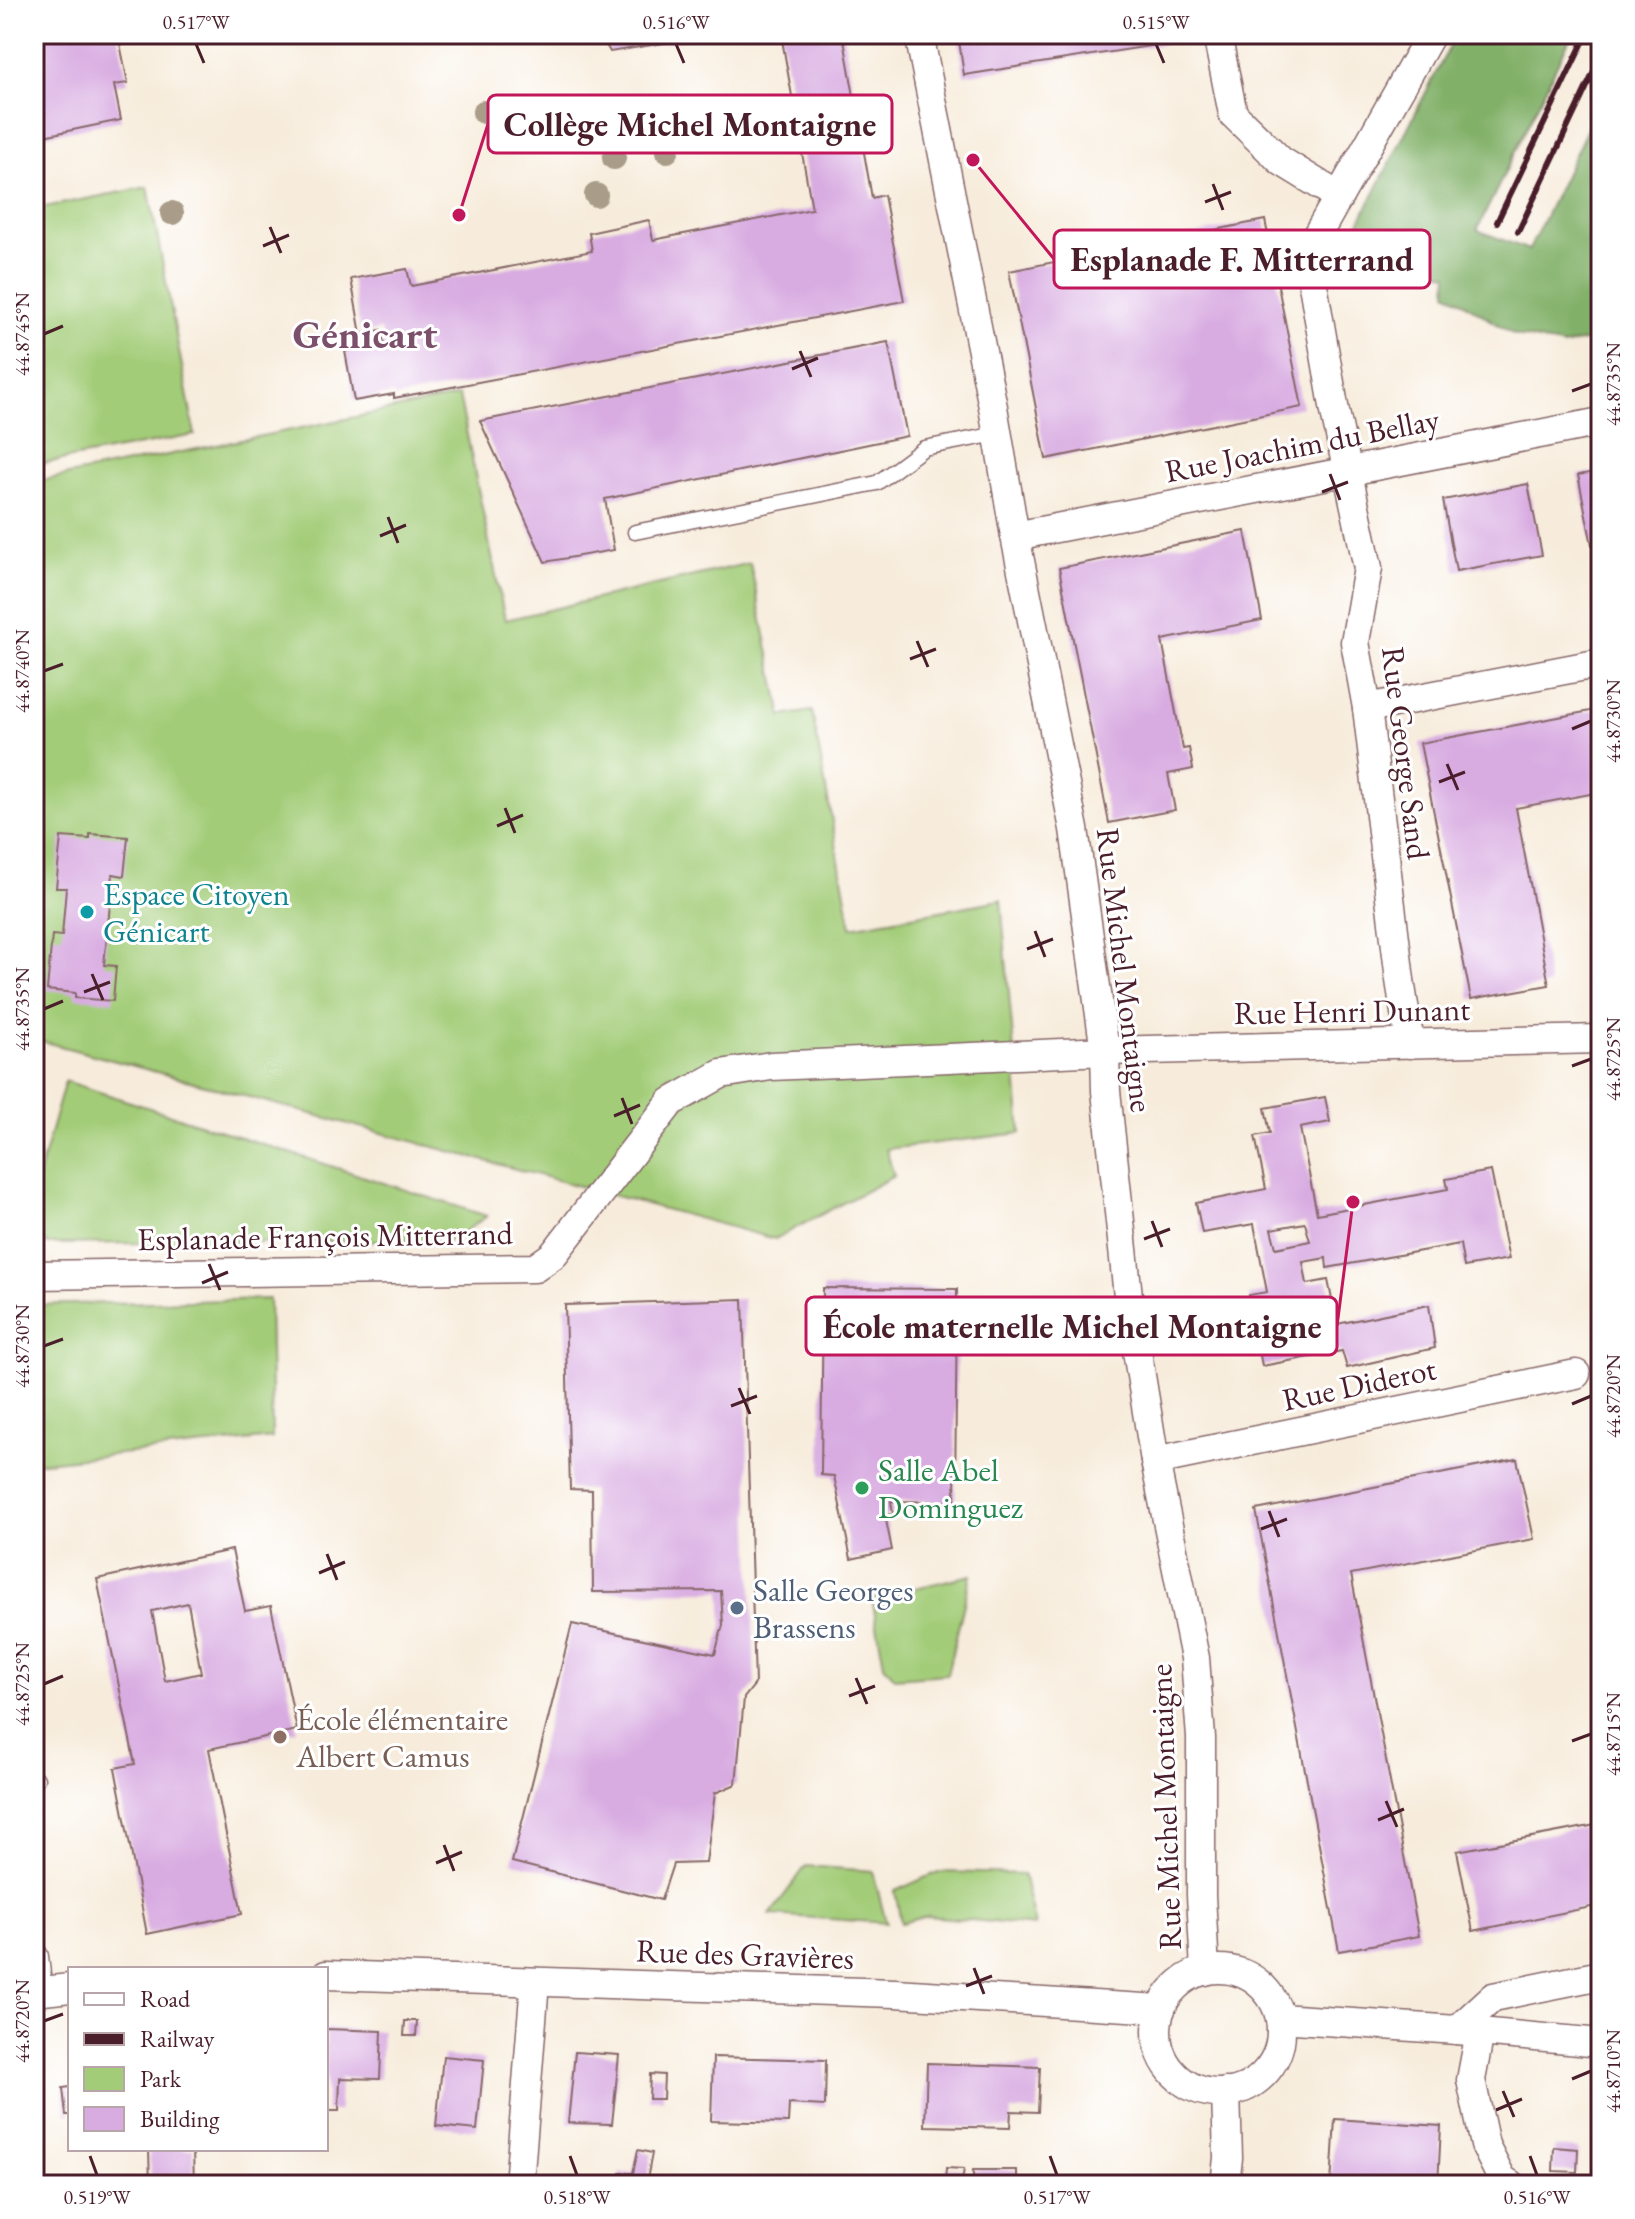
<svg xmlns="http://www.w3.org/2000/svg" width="1635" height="2219" font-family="'EB Garamond',serif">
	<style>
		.green { fill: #a2cc77; stroke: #767651; stroke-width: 2 }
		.forest { fill: #81b068; stroke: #66684a; stroke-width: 2 }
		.building { fill: #d8abe1; fill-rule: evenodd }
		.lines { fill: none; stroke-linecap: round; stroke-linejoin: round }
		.lane-casing { stroke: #876769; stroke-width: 17 }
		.street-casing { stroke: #876769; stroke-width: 31 }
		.lane { stroke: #fff; stroke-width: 14 }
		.street { stroke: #fff; stroke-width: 28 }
		.rail { stroke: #4a1f2b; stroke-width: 6 }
		.tree { fill: #a99d89 }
		.ticks { fill: none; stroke: #4a1f2b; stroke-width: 3 }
		.culture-dot { fill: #0f9aa8; stroke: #fff; stroke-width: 3 }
		.leisure-dot { fill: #2e9e5b; stroke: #fff; stroke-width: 3 }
		.service-dot { fill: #5c6f8a; stroke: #fff; stroke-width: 3 }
		.education-dot { fill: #8d6e63; stroke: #fff; stroke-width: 3 }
		.labels { text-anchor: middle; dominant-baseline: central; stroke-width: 6; stroke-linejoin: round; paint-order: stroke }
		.street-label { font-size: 32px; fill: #4a1f2b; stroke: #fff }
		.culture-label { font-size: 32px; fill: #0d838f; stroke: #fff; text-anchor: start }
		.leisure-label { font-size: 32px; fill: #27864d; stroke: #fff; text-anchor: start }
		.service-label { font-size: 32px; fill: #4e5e75; stroke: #fff; text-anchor: start }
		.education-label { font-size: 32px; fill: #785e54; stroke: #fff; text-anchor: start }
		.district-label { font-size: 40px; font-weight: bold; fill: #7c506b; stroke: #fff }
		.leader { fill: none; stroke: #c2185b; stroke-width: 3 }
		.callout-dot { fill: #c2185b; stroke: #fff; stroke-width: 3 }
		.callout { fill: #fff; stroke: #c2185b; stroke-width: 3 }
		.callout-label { font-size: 34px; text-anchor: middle; font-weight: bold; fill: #4a1f2b }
		.neatline { fill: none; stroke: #4a1f2b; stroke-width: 3 }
		.ticks-label { font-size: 20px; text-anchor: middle; fill: #4a1f2b }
	</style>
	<rect width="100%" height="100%" fill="#fff"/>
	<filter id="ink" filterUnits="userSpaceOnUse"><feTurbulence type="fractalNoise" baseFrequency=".0125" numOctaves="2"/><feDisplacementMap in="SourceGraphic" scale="16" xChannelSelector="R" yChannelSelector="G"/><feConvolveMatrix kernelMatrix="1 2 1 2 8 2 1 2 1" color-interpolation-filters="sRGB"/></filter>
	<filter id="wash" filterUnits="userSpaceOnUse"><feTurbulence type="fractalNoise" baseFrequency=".006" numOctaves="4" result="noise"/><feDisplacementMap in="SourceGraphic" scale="32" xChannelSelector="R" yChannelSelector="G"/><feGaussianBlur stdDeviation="1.8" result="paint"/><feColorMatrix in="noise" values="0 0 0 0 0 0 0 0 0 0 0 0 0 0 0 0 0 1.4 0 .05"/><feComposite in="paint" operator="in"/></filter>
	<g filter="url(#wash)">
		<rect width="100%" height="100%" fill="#f7ecdb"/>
		<g class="green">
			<path d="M148,187L195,435L34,465V209Z"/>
			<path d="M459,396L505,620L750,563L782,716L812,711L851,927L1001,900L1021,1133L886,1149L894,1176L775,1239L34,1039V482Z"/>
			<path d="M65,1081L487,1216L452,1240L49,1244L34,1240V1191Z"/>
			<path d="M269,1299L272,1438L35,1463L34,1305Z"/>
			<path d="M971,1575L947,1674L895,1678L884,1665L872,1598Z"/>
			<path d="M806,1866L873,1871L886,1923L770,1915Z"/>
			<path d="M938,1872L1023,1874L1035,1926L927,1916L901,1923L895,1891Z"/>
		</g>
		<path class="forest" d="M1456,34H1572L1477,230L1529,250L1601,100V337L1563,346L1513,334L1447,292L1448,274L1343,254Z"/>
		<g id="blocks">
			<g class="building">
				<path d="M34,34H118L128,83L114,85L121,120L34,138Z"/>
				<path d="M600,34H693L694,38L610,52Z"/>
				<path d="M781,34H843L872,198L884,195L904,301L394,398V394L354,401L345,351L384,344L381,330L361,334L351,279L407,269L411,286L592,251L589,233L649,220L653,240L812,209Z"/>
				<path d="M958,34H1175L1176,42L964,75Z"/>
				<path d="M1265,220L1302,407L1046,459L1009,271Z"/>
				<path d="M888,342L907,436L605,499L614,550L545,562L480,421Z"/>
				<path d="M1601,471V544L1592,545L1578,475Z"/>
				<path d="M1528,484L1542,555L1456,571L1443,500Z"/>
				<path d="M1245,531L1262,620L1162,640L1183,749L1189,748L1193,769L1168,774L1175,810L1109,823L1059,568Z"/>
				<path d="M1601,709V792L1516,808L1549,985L1471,999L1420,743Z"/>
				<path d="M90,834L128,837L124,876L113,874L104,965L116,966L113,1001L75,998V993L47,990L52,935L62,936L66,888H56L61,837L90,839Z"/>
				<path d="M1325,1097L1330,1122L1300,1128L1317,1214L1448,1189L1446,1179L1491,1171L1509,1259L1464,1267L1460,1244L1327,1268L1326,1258L1303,1262L1307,1284L1328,1280L1337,1324L1429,1305L1435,1348L1347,1368L1342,1351L1262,1366L1249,1295L1267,1292L1254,1224L1202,1233L1196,1203L1266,1189L1255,1136L1270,1133L1265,1108ZM1305,1223L1310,1241L1276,1248L1271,1229Z"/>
				<path d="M823,1288L957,1289L955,1502L891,1501L893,1514L885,1515L892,1550L851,1559L834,1476L821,1475Z"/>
				<path d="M743,1299L755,1684L744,1698L736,1784L715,1793L706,1863L673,1864L661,1900L512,1862L572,1624L715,1654L723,1625L721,1591L593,1592L592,1490L570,1489L565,1305Z"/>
				<path d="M1517,1459L1534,1539L1351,1574L1419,1936L1339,1951L1256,1510Z"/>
				<path d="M232,1550L245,1611L271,1606L297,1730L209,1749L242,1914L147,1934L115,1768L135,1764L97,1579ZM188,1603L201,1673L165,1681L152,1611Z"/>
				<path d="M1601,1824V1905L1473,1931L1457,1851Z"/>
				<path d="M405,2021H417L416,2036H404Z"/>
				<path d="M326,2029L382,2031L380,2079L340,2078L339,2111H326Z"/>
				<path d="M575,2052L619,2055L612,2124L568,2123Z"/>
				<path d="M443,2056L484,2060L477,2130L436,2126Z"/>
				<path d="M713,2057L826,2060L825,2106L789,2104L788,2123L711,2121Z"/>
				<path d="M927,2063L1040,2067L1038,2112L1011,2111L1010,2128L925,2126Z"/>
				<path d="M650,2074L664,2075L663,2099H649Z"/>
				<path d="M70,2087V2115H66L63,2088Z"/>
				<path d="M1335,2119L1441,2126L1438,2185H1331Z"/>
				<path d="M1554,2147L1578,2149L1577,2172L1553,2171Z"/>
				<path d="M149,2149H193L194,2185H150Z"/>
				<path d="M638,2150L652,2153L646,2185H618L620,2173H633Z"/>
				<path d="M946,2168L964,2169L962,2181H945Z"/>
				<rect x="973" y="2170" width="44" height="12"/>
			</g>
		</g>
	</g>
	<g filter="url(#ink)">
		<use href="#blocks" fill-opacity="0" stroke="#876769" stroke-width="2"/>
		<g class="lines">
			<defs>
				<g id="lane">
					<path d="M635,532L877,483L924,448L997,434"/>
					<path d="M34,1780L37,1779"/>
				</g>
				<g id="street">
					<path d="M919,34L993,407L1015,536L1074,829L1105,1051L1106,1091L1128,1296L1155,1461L1195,1658L1201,1738V1895L1205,1971"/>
					<path d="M1217,34L1233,114L1281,161L1338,196"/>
					<path d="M1015,536L1601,422"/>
					<path d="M1367,708L1601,663"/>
					<path d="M1410,1044L1400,980L1367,708L1355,642L1368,568L1335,412L1311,273L1312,244L1431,34"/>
					<path d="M34,1275L535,1268L553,1255L671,1102L721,1074L771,1066L1105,1051L1601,1039"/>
					<path d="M1155,1461L1576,1374"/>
					<path d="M34,1957L38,1991"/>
					<circle cx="1219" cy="2031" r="62"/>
					<path d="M326,1975L895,1993L1161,2009"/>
					<path d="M34,1992L70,1988"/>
					<path d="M1280,2018L1457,2030L1601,2043"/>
					<path d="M1457,2030L1493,1997L1601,1975"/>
					<path d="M1480,2032L1471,2080L1485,2145L1502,2179L1511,2185"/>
					<path d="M519,2185L535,1982"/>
					<path d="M1225,2185L1228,2158L1226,2092"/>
				</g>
			</defs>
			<use href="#lane" class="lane-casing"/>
			<use href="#street" class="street-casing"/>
			<use href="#lane" class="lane"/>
			<use href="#street" class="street"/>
			<g class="rail">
				<path d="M1497,222L1587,34"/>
				<path d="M1518,232L1601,57"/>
			</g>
		</g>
		<g class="tree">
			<circle cx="484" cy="112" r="12"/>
			<circle cx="667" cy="151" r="12"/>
			<circle cx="614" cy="158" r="12"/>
			<circle cx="596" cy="195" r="12"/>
			<circle cx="172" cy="213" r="12"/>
		</g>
	</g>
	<path class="ticks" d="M196,44L204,63M676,44L684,63M1156,44L1164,63M1213,184L1223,210M1205,202L1231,192M270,227L281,253M263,246L289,235M44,334L63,326M800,351L811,377M792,369L818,358M1572,391L1591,384M1330,474L1340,500M1322,492L1348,482M388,517L398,543M380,536L406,525M917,641L928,667M910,659L936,649M44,671L63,664M1572,729L1591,721M1447,764L1458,790M1439,782L1465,772M505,808L515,833M497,826L523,815M1035,931L1045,957M1027,949L1053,939M92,974L103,1000M84,992L110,982M44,1009L63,1001M1572,1066L1591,1059M622,1098L632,1124M614,1116L640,1105M1152,1221L1162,1247M1144,1239L1170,1229M209,1264L220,1290M202,1283L228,1272M44,1346L63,1339M739,1388L750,1414M1572,1404L1591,1396M731,1406L757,1396M1269,1511L1279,1537M1261,1529L1287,1519M327,1554L337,1580M319,1573L345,1562M856,1678L867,1704M44,1684L63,1676M849,1696L875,1686M1572,1741L1591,1734M1386,1801L1397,1827M1378,1820L1404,1809M444,1845L454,1871M436,1863L462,1852M974,1968L984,1994M966,1986L992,1976M44,2021L63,2014M1572,2079L1591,2071M1503,2091L1514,2117M1496,2110L1522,2099M90,2156L97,2175M570,2156L577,2175M1050,2156L1057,2175M1530,2156L1537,2175"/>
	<circle class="culture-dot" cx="87" cy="912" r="8"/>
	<circle class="leisure-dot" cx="862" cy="1488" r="8"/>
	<circle class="service-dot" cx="737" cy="1608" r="8"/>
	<circle class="education-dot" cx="280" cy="1737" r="8"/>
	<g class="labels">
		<g class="street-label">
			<text transform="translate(1302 445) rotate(-11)">Rue Joachim du Bellay</text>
			<text transform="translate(1406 753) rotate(83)">Rue George Sand</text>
			<text transform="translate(1125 970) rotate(83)">Rue Michel Montaigne</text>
			<text transform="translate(1352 1011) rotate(-1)">Rue Henri Dunant</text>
			<text transform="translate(325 1236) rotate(-1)">Esplanade François Mitterrand</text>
			<text transform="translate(1359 1384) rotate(-12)">Rue Diderot</text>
			<text transform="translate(1165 1807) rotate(-92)">Rue Michel Montaigne</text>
			<text transform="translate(745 1954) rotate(2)">Rue des Gravières</text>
		</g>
		<g class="culture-label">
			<text x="103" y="894">Espace Citoyen<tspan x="103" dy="37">Génicart</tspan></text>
		</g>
		<g class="leisure-label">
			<text x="878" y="1470">Salle Abel<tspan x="878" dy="37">Dominguez</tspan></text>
		</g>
		<g class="service-label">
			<text x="753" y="1590">Salle Georges<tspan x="753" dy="37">Brassens</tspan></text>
		</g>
		<g class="education-label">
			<text x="296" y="1719">École élémentaire<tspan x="296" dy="37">Albert Camus</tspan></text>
		</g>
		<g class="district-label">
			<text x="365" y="334">Génicart</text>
		</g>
	</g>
	<path class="leader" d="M459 215L488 124M973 160L1054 259M1353 1202L1337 1326"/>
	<g class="callout-dot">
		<circle cx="459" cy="215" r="8"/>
		<circle cx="973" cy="160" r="8"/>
		<circle cx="1353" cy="1202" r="8"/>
	</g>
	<g class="callout">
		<rect x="488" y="95" width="404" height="58" rx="8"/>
		<rect x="1054" y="230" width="376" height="58" rx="8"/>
		<rect x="806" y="1297" width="531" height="58" rx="8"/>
	</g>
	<g class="callout-label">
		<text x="690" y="136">Collège Michel Montaigne</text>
		<text x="1242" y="271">Esplanade F. Mitterrand</text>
		<text x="1072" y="1338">École maternelle Michel Montaigne</text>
	</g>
	<rect width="1635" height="2219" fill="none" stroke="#fff" stroke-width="88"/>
	<rect x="68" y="1967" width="260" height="184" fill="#ffffff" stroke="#b7a5aa" stroke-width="2"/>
	<rect x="84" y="1993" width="40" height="12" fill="#ffffff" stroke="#b7a5aa" stroke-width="2"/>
	<text x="140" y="2007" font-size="24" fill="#4a1f2b">Road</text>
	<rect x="84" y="2033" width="40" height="12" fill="#4a1f2b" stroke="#b7a5aa" stroke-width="2"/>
	<text x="140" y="2047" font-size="24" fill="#4a1f2b">Railway</text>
	<rect x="84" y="2067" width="40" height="24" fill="#a2cc77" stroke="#b7a5aa" stroke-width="2"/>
	<text x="140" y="2087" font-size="24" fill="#4a1f2b">Park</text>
	<rect x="84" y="2107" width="40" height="24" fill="#d8abe1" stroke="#b7a5aa" stroke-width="2"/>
	<text x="140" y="2127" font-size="24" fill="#4a1f2b">Building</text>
	<rect x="44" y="44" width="1547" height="2131" class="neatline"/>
	<g class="ticks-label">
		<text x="196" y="29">0.517°W</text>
		<text x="676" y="29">0.516°W</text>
		<text x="1156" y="29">0.515°W</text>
		<text transform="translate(22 334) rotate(-90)" y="7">44.8745°N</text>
		<text transform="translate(1613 384) rotate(-90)" y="7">44.8735°N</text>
		<text transform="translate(22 671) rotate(-90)" y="7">44.8740°N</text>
		<text transform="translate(1613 721) rotate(-90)" y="7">44.8730°N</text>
		<text transform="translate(22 1009) rotate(-90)" y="7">44.8735°N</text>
		<text transform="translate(1613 1059) rotate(-90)" y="7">44.8725°N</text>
		<text transform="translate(22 1346) rotate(-90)" y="7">44.8730°N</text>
		<text transform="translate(1613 1396) rotate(-90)" y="7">44.8720°N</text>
		<text transform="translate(22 1684) rotate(-90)" y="7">44.8725°N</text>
		<text transform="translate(1613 1734) rotate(-90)" y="7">44.8715°N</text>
		<text transform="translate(22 2021) rotate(-90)" y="7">44.8720°N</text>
		<text transform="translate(1613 2071) rotate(-90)" y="7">44.8710°N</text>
		<text x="97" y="2204">0.519°W</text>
		<text x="577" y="2204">0.518°W</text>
		<text x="1057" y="2204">0.517°W</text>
		<text x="1537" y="2204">0.516°W</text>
	</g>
</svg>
